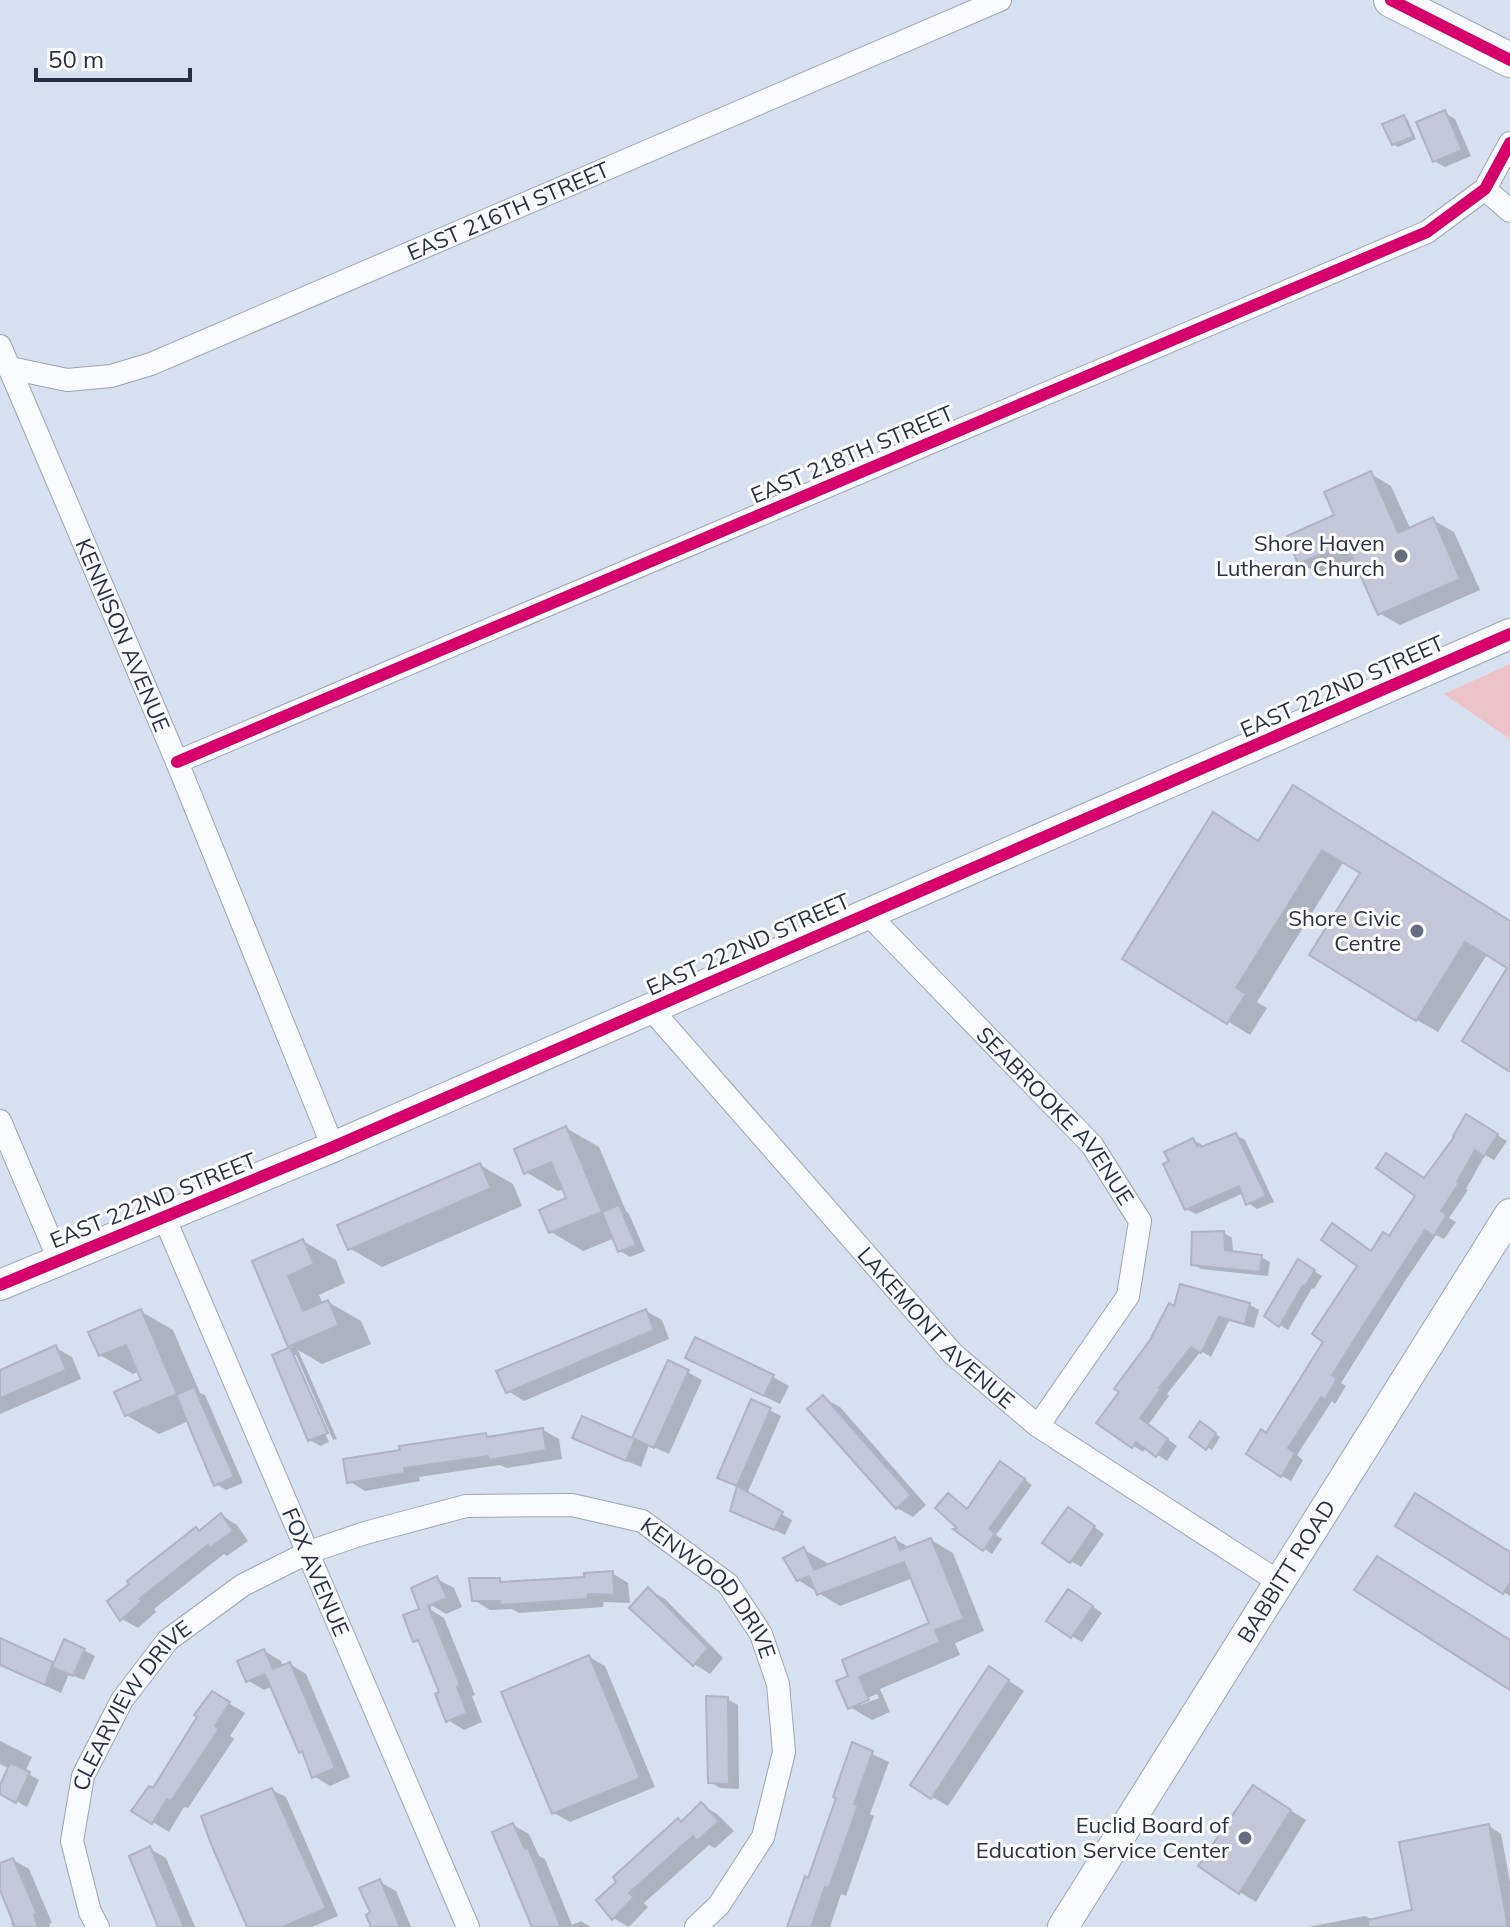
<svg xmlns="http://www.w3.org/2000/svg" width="1510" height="1927" font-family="Mulish,sans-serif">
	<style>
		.green { fill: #ecc3c8 }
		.shadow { fill: #0003; fill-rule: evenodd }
		.building { fill: #c3c7d7; stroke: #afb3c2; stroke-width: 2 }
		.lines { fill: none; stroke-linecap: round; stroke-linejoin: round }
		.street-casing { stroke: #9da6b4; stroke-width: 24 }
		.secondary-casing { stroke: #9da6b4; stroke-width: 32 }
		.primary-casing { stroke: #9da6b4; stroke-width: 36 }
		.street { stroke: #f9fafd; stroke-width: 22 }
		.secondary { stroke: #f9fafd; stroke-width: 30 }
		.primary { stroke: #f9fafd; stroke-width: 34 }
		.cycleway-casing { stroke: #fdfdfd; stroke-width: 17 }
		.cycleway { stroke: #d6006c; stroke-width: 12 }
		.poi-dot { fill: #656e7f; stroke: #fdfdfd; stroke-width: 3 }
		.labels { text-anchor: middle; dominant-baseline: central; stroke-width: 6; stroke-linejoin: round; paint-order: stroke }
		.street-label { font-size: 22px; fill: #273143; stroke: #fdfdfd }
		.poi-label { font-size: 22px; fill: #273143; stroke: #fdfdfd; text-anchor: end }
	</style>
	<rect width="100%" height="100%" fill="#d7e0ef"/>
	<path class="green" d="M1510,664V739L1444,694Z"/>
	<g class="shadow">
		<path d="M1445,113L1455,119L1471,156L1445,167L1434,161Z"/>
		<path d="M1404,117L1408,120L1416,139L1398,147L1393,144Z"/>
		<path d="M1371,474L1391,486L1411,530L1433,520L1454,532L1480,590L1400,625L1379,613L1355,559L1320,574L1300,563Z"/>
		<path d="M1315,800L1510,922V1069V967L1488,953L1438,1032L1417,1020L1362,873L1344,861L1257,1002L1267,1008L1250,1035L1125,958L1260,843Z"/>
		<path d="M1467,1117L1507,1141L1494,1160L1485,1155L1466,1189L1468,1190L1449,1218L1456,1222L1444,1239L1436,1235L1407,1278L1341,1383L1346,1386L1335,1404L1332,1401L1297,1455L1303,1460L1291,1481L1282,1476L1268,1435L1326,1341L1372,1252L1390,1238L1425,1180L1457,1137Z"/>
		<path d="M566,1128L599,1147L626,1211L629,1214L645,1251L630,1257L620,1251L615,1238L583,1251L551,1232L569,1199L565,1189L558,1191L526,1172Z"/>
		<path d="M1236,1135L1245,1140L1274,1202L1257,1209L1248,1203L1244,1193L1196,1214L1186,1209L1171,1162L1193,1140L1202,1145L1204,1149Z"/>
		<path d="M480,1165L513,1184L522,1206L382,1267L349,1248Z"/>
		<path d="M1224,1233L1232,1238L1233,1253L1261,1257L1270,1262L1268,1276L1201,1269L1193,1264Z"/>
		<path d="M303,1241L336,1260L345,1283L319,1295L323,1304L328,1302L361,1321L371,1344L322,1364L298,1350L337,1439L333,1440L296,1355H291L329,1442L320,1446L310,1440L274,1356L293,1347L290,1345L254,1263Z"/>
		<path d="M1299,1262L1322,1276L1314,1289L1312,1288L1288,1330L1266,1316Z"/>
		<path d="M1182,1286L1250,1305L1259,1310L1254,1328L1229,1321L1211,1357L1201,1351L1167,1394L1169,1396L1148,1425L1177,1446L1167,1461L1146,1447L1143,1452L1099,1423L1175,1308Z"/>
		<path d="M140,1311L173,1330L200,1393L205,1395L243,1483L226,1490L216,1484L189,1421L159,1434L126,1415L143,1381L139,1371L133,1374L100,1355Z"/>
		<path d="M646,1311L662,1320L669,1339L524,1401L508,1391Z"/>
		<path d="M56,1348L72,1357L81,1379L0,1414V1372Z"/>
		<path d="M669,1362L702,1380L669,1454L649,1445L641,1467L588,1445L574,1438L633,1440Z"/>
		<path d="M704,1367L773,1377L789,1386L780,1404Z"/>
		<path d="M823,1398L840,1407L926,1505L913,1517L897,1508Z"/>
		<path d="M752,1401L781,1416L747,1494L792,1520L785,1535L732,1510L739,1487L719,1477Z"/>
		<path d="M1200,1424L1220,1437L1212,1450L1192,1437Z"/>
		<path d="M543,1430L559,1439L562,1459L507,1468L500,1465L419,1477L420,1481L365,1491L349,1481L485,1436L491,1439Z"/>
		<path d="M1009,1468L1032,1485L996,1535L1002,1539L992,1554L957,1530L961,1528L949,1495L968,1510Z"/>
		<path d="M221,1515L237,1525L248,1541L227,1556L224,1554L154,1609L156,1612L138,1628L122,1619L109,1602Z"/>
		<path d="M1078,1515L1104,1534L1081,1567L1071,1561Z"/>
		<path d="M1397,1526L1510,1553V1596Z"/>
		<path d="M895,1539L910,1548L931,1540L953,1553L984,1631L955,1643L960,1655L880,1689L890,1712L872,1720L850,1707L839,1682L932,1624L913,1578L840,1606L798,1580L804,1550L826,1562L828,1566ZM877,1694L879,1698L861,1705V1701Z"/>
		<path d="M612,1573L628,1583L630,1603L604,1602L603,1607L519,1613L512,1609L490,1610L474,1600L499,1580L504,1584L586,1579Z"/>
		<path d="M437,1579L454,1588L462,1607L446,1614L431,1605V1610L444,1618L475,1695L472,1696L482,1722L464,1730L448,1720L442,1693L421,1644L415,1641L422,1610Z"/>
		<path d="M649,1590L665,1599L723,1658L710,1674L694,1664L632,1608Z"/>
		<path d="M1079,1597L1102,1613L1082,1642L1072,1636Z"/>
		<path d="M0,1640L55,1666L65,1641L95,1656L84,1680L69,1674L61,1693L0,1665Z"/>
		<path d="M264,1651L281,1661L283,1667L290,1664L306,1674L350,1777L330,1786L314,1776L305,1754L300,1751L273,1686L264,1690L247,1680Z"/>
		<path d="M589,1657L605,1666L655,1787L570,1822L554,1813Z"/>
		<path d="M1005,1678L1024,1691L948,1806L932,1797Z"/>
		<path d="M213,1694L245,1713L230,1736L234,1739L188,1808L184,1807L169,1832L153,1822L154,1790Z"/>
		<path d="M727,1699L738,1705L739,1789L720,1788L710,1782Z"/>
		<path d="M0,1741L32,1757L25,1772L39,1780L27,1807L0,1792L10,1769L0,1764Z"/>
		<path d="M853,1745L889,1762L870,1814L874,1816L846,1896L841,1894L830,1927H789L810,1880L838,1798Z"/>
		<path d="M272,1790L286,1797L338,1916L312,1927H249Z"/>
		<path d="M1269,1797L1306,1820L1256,1902L1240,1892Z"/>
		<path d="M701,1805L717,1814L734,1831L715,1848L709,1845L644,1903L648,1907L629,1927L613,1918L618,1882Z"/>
		<path d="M513,1825L529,1834L539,1856L545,1859L572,1925L581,1921L591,1927H534Z"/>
		<path d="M1489,1826L1501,1834L1510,1882V1927H1308L1365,1916L1373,1920L1414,1912Z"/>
		<path d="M150,1849L166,1858L195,1927H160Z"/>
		<path d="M13,1860L29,1869L52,1923L49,1924L50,1927H13L11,1923L15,1920L0,1885V1865Z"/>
		<path d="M380,1882L396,1891L411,1927H373V1913Z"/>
	</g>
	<g class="building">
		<path d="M1445,110L1462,150L1433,162L1416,122Z"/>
		<path d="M1404,115L1413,137L1392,145L1382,124Z"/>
		<path d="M1371,471L1398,533L1433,517L1460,579L1378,615L1346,543L1298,564L1287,536L1334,515L1324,492Z"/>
		<path d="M1293,785L1510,921V1072L1462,1041L1507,968L1465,942L1416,1021L1309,955L1360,873L1322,850L1236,988L1246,994L1227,1024L1122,959L1213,812L1258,841Z"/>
		<path d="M1466,1114L1498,1134L1484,1156L1475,1150L1457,1182L1459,1183L1441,1211L1447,1214L1434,1236L1425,1230L1370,1315L1332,1375L1337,1379L1325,1400L1321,1397L1288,1448L1295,1453L1281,1477L1246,1454L1261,1429L1266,1433L1323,1342L1312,1334L1357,1266L1321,1240L1332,1223L1371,1251L1383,1232L1389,1236L1415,1196L1376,1168L1386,1153L1424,1178L1454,1137L1453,1136Z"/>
		<path d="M566,1126L602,1212L549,1233L539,1210L566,1198L551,1162L524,1174L514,1149Z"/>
		<path d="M1236,1133L1266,1196L1246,1205L1239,1186L1185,1210L1163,1164L1169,1161L1164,1152L1193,1138L1197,1146L1200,1145L1201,1147Z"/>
		<path d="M480,1163L491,1188L348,1250L337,1225Z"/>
		<path d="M619,1205L636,1245L618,1252L602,1212Z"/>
		<path d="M1224,1231L1225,1250L1262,1255L1260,1272L1191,1265L1192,1232Z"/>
		<path d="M303,1239L314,1264L288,1276L303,1311L328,1300L339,1325L288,1347L252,1261Z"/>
		<path d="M1298,1259L1315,1270L1305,1286L1303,1285L1279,1327L1264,1316Z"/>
		<path d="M1180,1284L1250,1303L1245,1324L1219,1317L1201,1353L1191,1347L1159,1388L1161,1389L1140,1418L1168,1439L1156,1457L1136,1442L1132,1448L1096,1423L1119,1392L1114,1389L1150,1340L1169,1303L1174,1306Z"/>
		<path d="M141,1309L177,1394L125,1416L114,1392L141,1380L126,1345L99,1356L88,1332Z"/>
		<path d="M646,1309L654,1330L506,1393L496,1371Z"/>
		<path d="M695,1337L774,1375L764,1396L685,1358Z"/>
		<path d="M56,1345L66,1370L0,1398V1370Z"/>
		<path d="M290,1347L328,1433L308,1441L272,1355Z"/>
		<path d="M668,1360L689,1370L654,1448L635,1439L626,1461L572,1438L582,1416L632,1438Z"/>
		<path d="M194,1387L234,1477L214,1486L176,1395Z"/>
		<path d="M823,1395L911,1495L896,1509L807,1409Z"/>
		<path d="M751,1399L771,1408L737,1486L717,1478Z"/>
		<path d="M1200,1421L1216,1433L1206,1450L1189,1437Z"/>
		<path d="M543,1428L546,1450L489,1460L488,1456L404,1468L405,1473L347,1483L343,1459L400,1450L399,1446L486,1433L487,1437Z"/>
		<path d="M1000,1461L1025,1479L989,1529L995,1533L983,1551L953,1529L957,1528L935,1508L948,1493L967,1509Z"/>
		<path d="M737,1486L783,1512L774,1530L730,1511Z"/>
		<path d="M1415,1493L1510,1552V1582L1503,1594L1395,1526Z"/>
		<path d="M1068,1507L1095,1526L1070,1563L1042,1543Z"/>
		<path d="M221,1513L233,1531L210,1548L208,1545L139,1599L142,1601L120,1621L107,1601L129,1584L127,1581L196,1527L199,1531Z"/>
		<path d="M895,1537L900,1550L931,1538L964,1619L935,1630L940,1642L859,1677L869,1700L848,1709L836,1681L848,1676L842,1660L929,1623L904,1562L817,1595L809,1576L797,1581L783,1558L804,1547L814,1570Z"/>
		<path d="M1377,1556L1510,1640V1690L1354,1590Z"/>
		<path d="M613,1571L614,1595L588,1594L587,1599L501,1605L500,1601H472L469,1578H500V1582L584,1577V1573Z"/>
		<path d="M437,1576L447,1598L428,1606L460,1685L457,1687L467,1713L446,1722L435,1694L439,1692L418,1640L413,1642L403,1615L419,1609L411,1588Z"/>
		<path d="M648,1587L708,1648L693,1666L629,1608Z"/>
		<path d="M1068,1589L1093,1606L1071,1638L1046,1621Z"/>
		<path d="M0,1638L53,1662L45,1685L0,1665Z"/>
		<path d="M64,1639L85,1649L73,1676L52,1667Z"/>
		<path d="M264,1649L273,1669L290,1662L335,1768L312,1778L302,1751L299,1753L265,1674L246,1682L237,1661Z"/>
		<path d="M589,1655L640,1778L552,1814L501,1692Z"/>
		<path d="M989,1666L1009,1680L931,1799L910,1785Z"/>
		<path d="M212,1691L230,1702L215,1726L219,1729L171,1801L167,1799L152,1824L131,1811L149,1786L153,1788L197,1717L194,1715Z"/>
		<path d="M706,1696L728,1697L729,1784L708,1783Z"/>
		<path d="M852,1742L873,1751L854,1804L858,1805L829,1888L825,1887L811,1927H787L805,1876L808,1878L836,1798L833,1797Z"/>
		<path d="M10,1763L30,1772L16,1803L0,1794V1785Z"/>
		<path d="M1253,1785L1291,1810L1239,1894L1198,1866Z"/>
		<path d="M272,1788L326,1908L283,1927H247L211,1844L201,1816Z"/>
		<path d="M701,1802L719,1821L697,1841L693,1836L629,1893L634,1897L612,1920L596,1900L616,1882L613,1877L678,1818L681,1822Z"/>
		<path d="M513,1823L525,1849L528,1848L561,1927H532L492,1832Z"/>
		<path d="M1489,1824L1508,1927H1368V1920L1412,1910L1399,1842Z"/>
		<path d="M150,1846L184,1927H158L129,1856Z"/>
		<path d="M13,1858L37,1914L34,1915L38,1927H15L0,1890V1863Z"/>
		<path d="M380,1879L400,1927H371L366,1915L370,1912L359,1888Z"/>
	</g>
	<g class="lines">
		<defs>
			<g id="street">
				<path d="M1485,189L1510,211"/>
				<path id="s1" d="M0,346L177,762L333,1147"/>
				<path id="s2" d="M0,363L10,368L67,380L111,376L151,364L1000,0"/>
				<path d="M177,762L1427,232L1485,189L1510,143"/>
				<path id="s3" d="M868,914L1092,1145L1140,1221L1128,1296L1038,1426"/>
				<path id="s4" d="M651,1009L953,1354L1038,1426L1279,1582"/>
				<path d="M0,1121L59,1260"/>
				<path id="s5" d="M164,1217L468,1927"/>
				<path id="s6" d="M98,1927L90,1912L72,1841L83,1776L122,1700L168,1640L243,1585L309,1552L365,1533L466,1506L572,1505L642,1521L728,1584L761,1634L778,1684L784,1752L763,1837L719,1905L696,1927"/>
			</g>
			<g id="secondary">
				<path d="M0,1285L333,1147L1510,634"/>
				<path id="s7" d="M1063,1927L1510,1214"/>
			</g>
			<path id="primary" d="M1391,0L1510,60"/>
		</defs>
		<use href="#street" class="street-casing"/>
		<use href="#secondary" class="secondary-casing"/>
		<use href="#primary" class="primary-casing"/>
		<use href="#street" class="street"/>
		<use href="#secondary" class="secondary"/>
		<use href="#primary" class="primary"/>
		<defs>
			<g id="cycleway">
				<path d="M1391,0L1510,60"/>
				<path d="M177,762L1427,232L1485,189L1510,143"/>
				<path d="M0,1285L333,1147L1510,634"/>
			</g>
		</defs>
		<use href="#cycleway" class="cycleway-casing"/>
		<use href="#cycleway" class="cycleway"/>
	</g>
	<g class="poi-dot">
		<circle cx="1401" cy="556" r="8"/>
		<circle cx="1417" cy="931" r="8"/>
		<circle cx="1245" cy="1838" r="8"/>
	</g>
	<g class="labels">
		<g class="street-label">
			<text stroke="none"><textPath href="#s2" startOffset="544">EAST 216TH STREET</textPath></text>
			<text transform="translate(852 454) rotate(-23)">EAST 218TH STREET</text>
			<text stroke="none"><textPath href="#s1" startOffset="314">KENNISON AVENUE</textPath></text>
			<text transform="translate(1342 686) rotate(-24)">EAST 222ND STREET</text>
			<text transform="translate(748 944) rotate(-24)">EAST 222ND STREET</text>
			<text stroke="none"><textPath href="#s3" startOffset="276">SEABROOKE AVENUE</textPath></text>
			<text transform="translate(153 1200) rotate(-22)">EAST 222ND STREET</text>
			<text stroke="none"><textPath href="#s4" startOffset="428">LAKEMONT AVENUE</textPath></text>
			<text stroke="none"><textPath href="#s7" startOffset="420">BABBITT ROAD</textPath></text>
			<text stroke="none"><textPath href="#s5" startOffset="386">FOX AVENUE</textPath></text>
			<text stroke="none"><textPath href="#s6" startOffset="922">KENWOOD DRIVE</textPath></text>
			<text stroke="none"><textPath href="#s6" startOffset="242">CLEARVIEW DRIVE</textPath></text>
		</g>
		<g class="poi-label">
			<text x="1385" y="543">Shore Haven<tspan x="1385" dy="25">Lutheran Church</tspan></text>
			<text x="1401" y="918">Shore Civic<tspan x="1401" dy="25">Centre</tspan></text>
			<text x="1229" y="1825">Euclid Board of<tspan x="1229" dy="25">Education Service Center</tspan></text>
		</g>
	</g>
	<path d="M36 68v12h154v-12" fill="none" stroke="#273143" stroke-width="4"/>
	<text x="48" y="68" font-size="24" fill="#273143" stroke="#fdfdfd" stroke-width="6" paint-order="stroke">50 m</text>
</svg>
